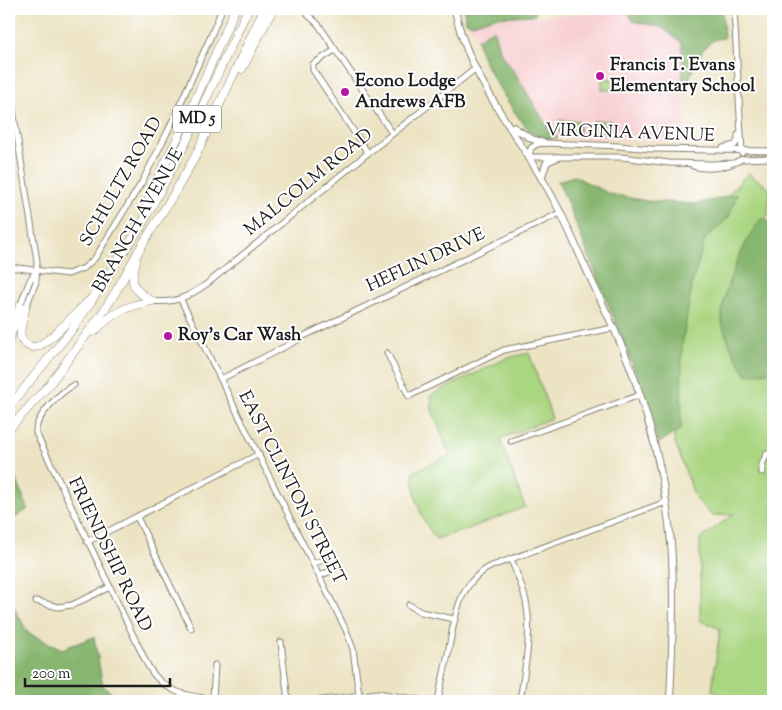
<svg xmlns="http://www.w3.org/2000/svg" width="782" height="710" font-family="'Sorts Mill Goudy',serif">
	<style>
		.built { fill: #f7cfd1 }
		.green { fill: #aad581; stroke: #63784e }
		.forest { fill: #87b66f; stroke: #526946 }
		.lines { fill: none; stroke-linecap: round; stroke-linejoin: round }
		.minor-casing { stroke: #848070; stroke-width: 7 }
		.major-casing { stroke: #848070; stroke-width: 8 }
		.highway-casing { stroke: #848070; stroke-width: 9 }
		.minor { stroke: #fff; stroke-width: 5 }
		.major { stroke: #fff; stroke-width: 6 }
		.highway { stroke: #fff; stroke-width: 8 }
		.poi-dot { fill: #b5179e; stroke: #fff; stroke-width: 2 }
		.labels { text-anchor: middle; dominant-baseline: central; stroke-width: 4; stroke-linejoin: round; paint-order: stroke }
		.shield { fill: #fff; stroke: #606060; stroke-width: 1 }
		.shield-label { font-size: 16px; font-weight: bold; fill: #1c1c1c }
		.poi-label { font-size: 18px; font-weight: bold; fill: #1c1c1c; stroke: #fff; text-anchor: start }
		.street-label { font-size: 18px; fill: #1c1c1c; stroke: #fff }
	</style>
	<rect width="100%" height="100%" fill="#fff"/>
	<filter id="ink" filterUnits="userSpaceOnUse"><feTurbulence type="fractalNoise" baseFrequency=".02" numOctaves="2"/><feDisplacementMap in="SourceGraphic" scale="10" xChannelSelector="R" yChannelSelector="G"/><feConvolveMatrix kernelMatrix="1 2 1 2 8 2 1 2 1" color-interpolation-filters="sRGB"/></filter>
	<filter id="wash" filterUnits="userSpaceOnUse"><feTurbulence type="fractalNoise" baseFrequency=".0096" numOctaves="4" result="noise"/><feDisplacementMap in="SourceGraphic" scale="20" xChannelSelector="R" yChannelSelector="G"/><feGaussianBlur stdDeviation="1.12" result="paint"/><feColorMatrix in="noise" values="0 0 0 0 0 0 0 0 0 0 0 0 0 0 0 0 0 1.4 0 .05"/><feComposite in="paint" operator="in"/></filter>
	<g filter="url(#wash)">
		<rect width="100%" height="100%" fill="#ece3c3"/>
		<path class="built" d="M628,12L633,21L661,27L682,43L687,142L558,138L548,128L513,69L504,61L496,41L494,30L477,39L469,25L479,21L499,18Z"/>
		<g class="green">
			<rect x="602" y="79" width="16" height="11"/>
			<path d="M559,120L579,121V133H559Z"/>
			<path d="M593,121H612V134L593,133Z"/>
			<path d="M748,173L770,189L768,215L744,267L773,355V701H732L712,690L720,629L700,620V539L734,514L712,516L695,497L674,440L673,363L706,219Z"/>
			<path d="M529,353L552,418L500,439L525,507L468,529L436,539C421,519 413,498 413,472L450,455L432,410L431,395L507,358Z"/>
		</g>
		<g class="forest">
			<path d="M464,9H530L536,10L535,15L494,17L473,24L466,22Z"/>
			<path d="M632,9H722L724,38C702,38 696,65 688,81L683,83L682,43L661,27L633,21L628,12Z"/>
			<path d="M494,29C497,45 501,58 513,69L548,128L558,138C549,140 539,138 532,133C523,125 517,115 510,105C497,84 482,64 477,39Z"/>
			<path d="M574,176L610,194L647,201L696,204L737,194L729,217L705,239L692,284L682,345L681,429L659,443C643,384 618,330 596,274C583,243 572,212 558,181Z"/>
			<path d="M762,218L772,224L773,233V371L747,375C738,361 722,334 722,318C721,292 745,238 762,218Z"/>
			<path d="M9,460L28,509L9,522Z"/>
			<path d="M9,598L28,633L62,649L94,637L103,686L121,701H9Z"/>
		</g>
	</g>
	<g filter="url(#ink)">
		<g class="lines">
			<defs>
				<g id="minor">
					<path d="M734,9L742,153"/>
					<path d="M308,15L318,24L392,133"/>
					<path d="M335,50L313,64V70L368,153"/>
					<path d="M9,85L37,261L36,282L25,309"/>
					<path d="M723,148L735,145L738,140V135"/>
					<path d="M773,151L652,149L619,146L545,143L537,144L531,148L529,157H622L669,163L712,164L734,163L742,159L773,158"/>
					<path d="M693,166C704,169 717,169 729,165"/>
					<path d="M9,267L68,274L84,268L95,258L142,182L167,133L211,36L222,9"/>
					<path d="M181,300L346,630L353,649L359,695"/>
					<path d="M152,301C175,304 190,296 208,283L368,153L475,69"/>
					<path d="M20,306L30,280L36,271"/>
					<path d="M304,336L560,213"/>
					<path d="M387,353L409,396L504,350L613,328"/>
					<path d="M221,379L300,339"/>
					<path d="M74,385C61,391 34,418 36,433L146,662C163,697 195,697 229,701"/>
					<path d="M511,441L640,395"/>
					<path d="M762,472V465L766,455L773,451"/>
					<path d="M137,517L191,628"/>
					<path d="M87,542L259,454"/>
					<path d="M511,559C517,575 525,591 527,607C532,636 524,673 520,701"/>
					<path d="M314,563L324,560L331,565L330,571L320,576"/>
					<path d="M36,601L58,607L72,605L110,587"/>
					<path d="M409,605L421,612L454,619"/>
					<path d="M281,642L288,701"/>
					<path d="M213,699L215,665"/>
					<path d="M315,701L378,693L426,701"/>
					<path d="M438,701C441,683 446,666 449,648C455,616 459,581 492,566L666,502"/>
				</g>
				<g id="major">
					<path d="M455,9C467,78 523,140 555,202C568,226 578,252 590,277C605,310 622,343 634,377C653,430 666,487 671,543C675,595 672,649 670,701"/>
					<path d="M513,127L532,139L545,143"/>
					<path d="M541,178L547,162L558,157"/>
				</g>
				<g id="highway">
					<path d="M242,69L273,9"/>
					<path d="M145,212L151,192L187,119L235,9"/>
					<path d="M136,261C129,284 132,289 152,301"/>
					<path d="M25,309C23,320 15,339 27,345C31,347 34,348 38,346C54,339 77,311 91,299"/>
					<path d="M94,332C113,312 126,306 152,301"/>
					<path d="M9,340L20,306"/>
					<path d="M9,407L74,327L141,226L184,146L248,9"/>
					<path d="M9,429L49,385L101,315L115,293L141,247L175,192L196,155L264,9"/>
				</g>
			</defs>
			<use href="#minor" class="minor-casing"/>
			<use href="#major" class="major-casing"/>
			<use href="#highway" class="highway-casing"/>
			<use href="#minor" class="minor"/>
			<use href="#major" class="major"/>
			<use href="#highway" class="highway"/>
		</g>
	</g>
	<g class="poi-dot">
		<circle cx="600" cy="76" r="5"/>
		<circle cx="345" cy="92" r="5"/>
		<circle cx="168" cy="336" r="5"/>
	</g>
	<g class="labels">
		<rect class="shield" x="173" y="105.5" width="48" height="27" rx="4"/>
		<g class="shield-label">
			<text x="197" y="119">MD 5</text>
		</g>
		<g class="poi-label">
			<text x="610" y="66">Francis T. Evans<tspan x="610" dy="21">Elementary School</tspan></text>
			<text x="355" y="82">Econo Lodge<tspan x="355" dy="21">Andrews AFB</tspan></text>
			<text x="178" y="336">Roy's Car Wash</text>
		</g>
		<g class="street-label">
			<text transform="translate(630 134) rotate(2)">VIRGINIA AVENUE</text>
			<text transform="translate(122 182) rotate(-60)">SCHULTZ ROAD</text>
			<text transform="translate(309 183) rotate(-39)">MALCOLM ROAD</text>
			<text transform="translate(139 221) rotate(-60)">BRANCH AVENUE</text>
			<text transform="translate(426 261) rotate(-25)">HEFLIN DRIVE</text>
			<text transform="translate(291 488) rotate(63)">EAST CLINTON STREET</text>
			<text transform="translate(109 555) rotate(64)">FRIENDSHIP ROAD</text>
		</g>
	</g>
	<rect width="782" height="710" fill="none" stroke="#fff" stroke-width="30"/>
	<path d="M25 678v8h145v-8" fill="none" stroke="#1c1c1c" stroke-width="2.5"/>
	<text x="32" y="678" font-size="15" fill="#1c1c1c" stroke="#ffffff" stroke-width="4" paint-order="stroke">200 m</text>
</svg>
